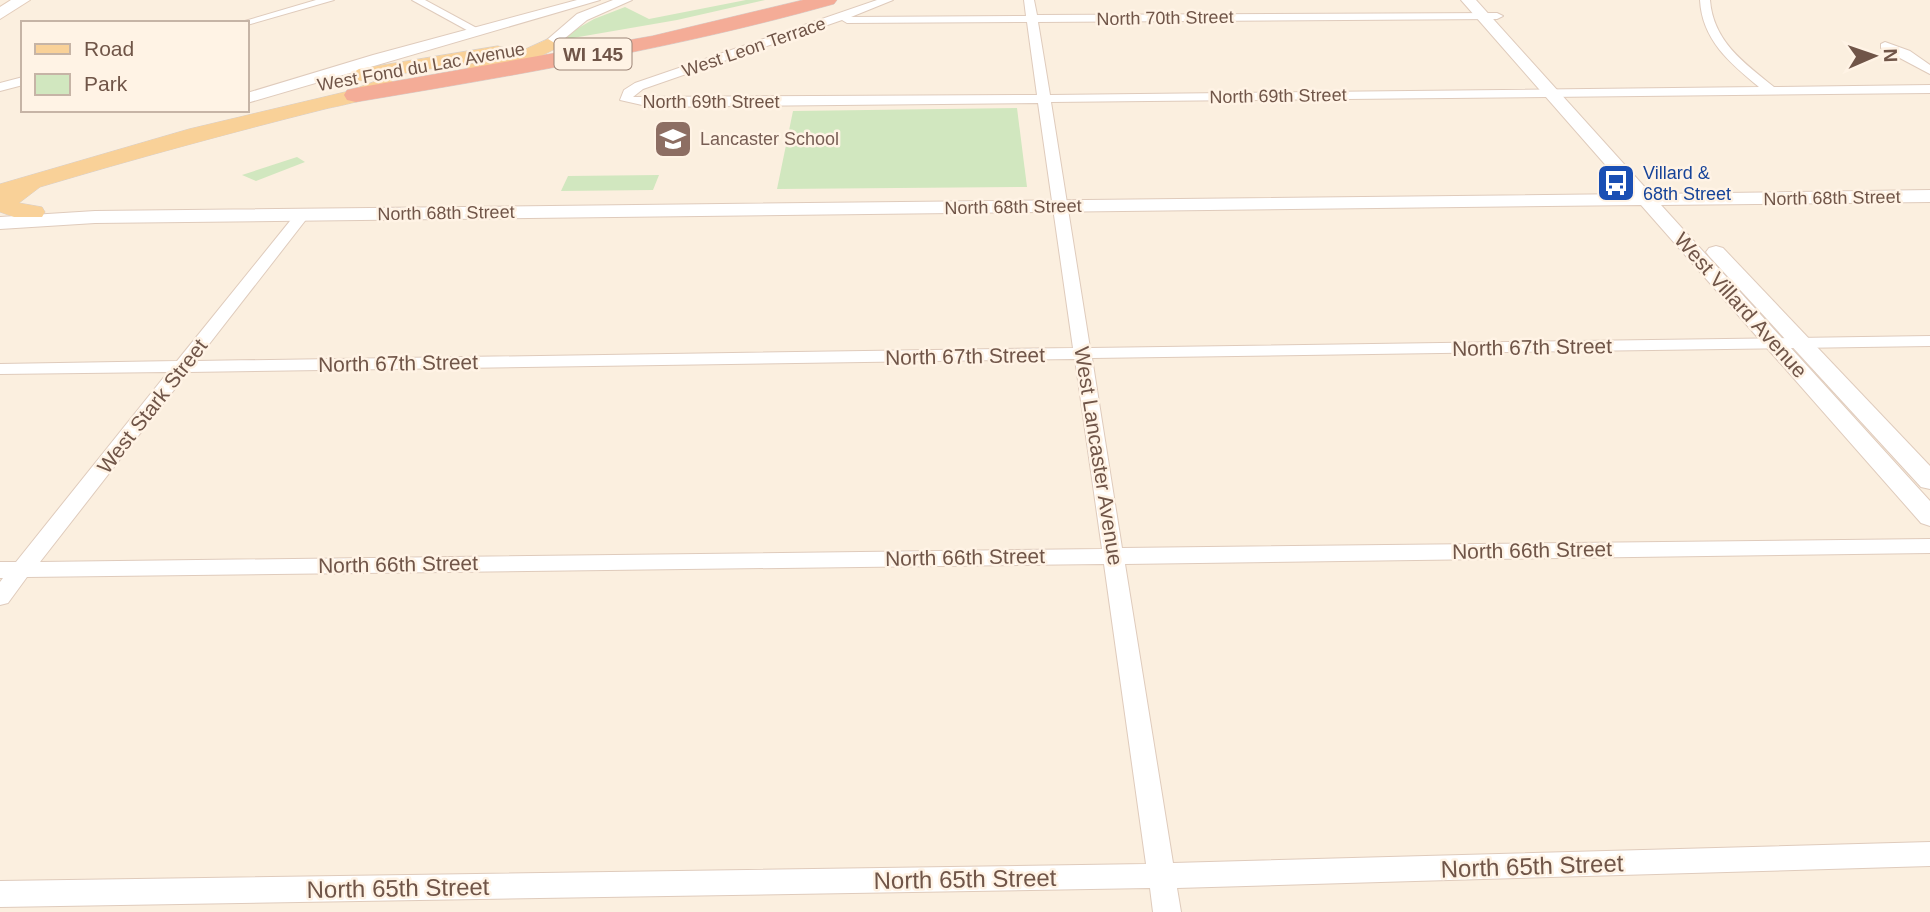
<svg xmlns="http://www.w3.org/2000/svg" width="1930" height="912" font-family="Arial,sans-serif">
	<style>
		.green { fill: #d1e7bf }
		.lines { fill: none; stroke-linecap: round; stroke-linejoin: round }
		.minor-casing { stroke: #dfcbbc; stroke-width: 2 }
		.tertiary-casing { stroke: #dfcbbc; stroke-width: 2 }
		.secondary-casing { stroke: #e3ccba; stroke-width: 2 }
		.primary-casing { stroke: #d7cfcc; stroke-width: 1 }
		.motorway-casing { stroke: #d7cfcc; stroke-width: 1 }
		.minor { fill: #fff; fill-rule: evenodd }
		.tertiary { fill: #fff; fill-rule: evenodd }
		.secondary { fill: #fff; fill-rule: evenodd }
		.primary { fill: #f9d198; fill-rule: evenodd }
		.motorway { fill: #f4ac97; fill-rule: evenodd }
		.labels { text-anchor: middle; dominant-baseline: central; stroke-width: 5; stroke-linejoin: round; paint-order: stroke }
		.far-street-label { font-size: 18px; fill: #705548; stroke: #fff3e5 }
		.far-education-label { font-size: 18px; fill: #785e54; stroke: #fff3e5; text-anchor: start }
		.far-transit-label { font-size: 18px; fill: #164399; stroke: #fff3e5; text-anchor: start }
		.shield { fill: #fff3e5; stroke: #9b8477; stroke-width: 2 }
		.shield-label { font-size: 19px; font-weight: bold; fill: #705548 }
		.street-label { font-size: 21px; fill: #705548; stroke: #fff3e5 }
		.near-street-label { font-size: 24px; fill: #705548; stroke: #fff3e5 }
	</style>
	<rect width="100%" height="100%" fill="#fbefdf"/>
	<g class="green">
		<path d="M746,0H765L677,20L567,39L568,34L594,19L625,7L649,19Z"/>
		<path d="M1017,108L1027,187L777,189L793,111Z"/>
		<path d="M297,157L305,162L256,181L242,175Z"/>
		<path d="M659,175L653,190L561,191L568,176Z"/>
	</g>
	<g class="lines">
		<defs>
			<g id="minor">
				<path d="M316,0H334L247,25V23H238Z"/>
				<path d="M412,0H425L484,32L474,34Z"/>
				<path d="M877,0H893L851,17L1026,16L1024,0H1034L1037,15L1497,13L1503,16L1497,19L1038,22L1050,95L1759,87C1730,63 1702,40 1700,0H1710C1713,41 1744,63 1774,87L1930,85V93L1051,102L1090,348L1930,336V346L1092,358L1122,548L1930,539V553L1125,564L1173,863L1930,842V866L1177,888L1181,912H1153L1150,888L0,907V881L1146,864L1104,564L27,577L8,603L0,605V582L3,578H0V562H16L168,372L0,374V364L177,361L298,211L303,210L310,214L308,217L196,361L1073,348L1038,103L651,107L620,100L624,90L635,83ZM842,20L847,23L1027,22L1037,95L633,97L643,89ZM1075,359L1102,549L40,562L188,372Z"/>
				<path d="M1885,42L1910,51L1930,65V74L1881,48V44Z"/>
				<path d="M23,77V85L0,91V83Z"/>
			</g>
			<g id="tertiary">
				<path d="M577,0H600L247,103V93L373,55Z"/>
				<path d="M613,0H632L587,20L553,48H543L541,45L577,14Z"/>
				<path d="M1461,0H1476L1651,194L1930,190V202L1661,205L1930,501V526L1921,523L1641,205L95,223L0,229V217L95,211L1631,194Z"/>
				<path d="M1716,246L1723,248L1930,466V489L1921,487L1709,256L1706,252L1709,248Z"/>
			</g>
			<path id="secondary" d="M11,0H30L0,19V7Z"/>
			<g id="primary">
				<path d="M548,39L558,45L555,49L525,64L477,74L467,68L470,64L512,55Z"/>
				<path d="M498,46L505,48L508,52L505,56L359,81L349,75L359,69Z"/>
				<path d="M384,78L391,80L394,84C384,98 342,105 325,109C229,133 134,159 40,187L19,203L42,207L45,212L42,217H14L0,212V184L189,129L349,91Z"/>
			</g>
			<path id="motorway" d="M803,0H837L834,4C677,48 517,75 356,102L347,100L344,95L347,90L356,88L652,36Z"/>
		</defs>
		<use href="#minor" class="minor-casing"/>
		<use href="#tertiary" class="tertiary-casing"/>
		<use href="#secondary" class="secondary-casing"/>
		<use href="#primary" class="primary-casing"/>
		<use href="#motorway" class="motorway-casing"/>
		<use href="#minor" class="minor"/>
		<use href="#tertiary" class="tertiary"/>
		<use href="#secondary" class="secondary"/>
		<use href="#primary" class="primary"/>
		<use href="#motorway" class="motorway"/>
	</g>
	<defs>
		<symbol id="school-square" viewBox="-11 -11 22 22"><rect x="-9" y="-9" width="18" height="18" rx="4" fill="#8d6e63" stroke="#fff3e5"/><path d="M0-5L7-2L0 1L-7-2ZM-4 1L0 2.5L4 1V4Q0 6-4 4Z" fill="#fff"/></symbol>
		<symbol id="bus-square" viewBox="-11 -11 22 22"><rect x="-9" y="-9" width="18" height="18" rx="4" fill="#1a4fb4" stroke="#fff3e5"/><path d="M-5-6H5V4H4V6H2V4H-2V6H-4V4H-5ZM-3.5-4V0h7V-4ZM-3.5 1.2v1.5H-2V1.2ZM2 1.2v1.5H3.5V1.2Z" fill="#fff"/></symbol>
	</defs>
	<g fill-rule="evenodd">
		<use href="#school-square" x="651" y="117" width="44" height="44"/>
		<use href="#bus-square" x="1594" y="161" width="44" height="44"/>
	</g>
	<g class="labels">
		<g class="far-street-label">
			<text transform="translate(1165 18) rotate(-1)">North 70th Street</text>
			<text transform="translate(754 47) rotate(-19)">West Leon Terrace</text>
			<text transform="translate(421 67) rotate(-10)">West Fond du Lac Avenue</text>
			<text transform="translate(1278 96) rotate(-1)">North 69th Street</text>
			<text x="711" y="102">North 69th Street</text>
			<text transform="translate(1832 198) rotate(-1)">North 68th Street</text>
			<text transform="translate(1013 207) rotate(-1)">North 68th Street</text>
			<text transform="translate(446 213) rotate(-1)">North 68th Street</text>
		</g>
		<g class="far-education-label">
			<text x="700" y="139">Lancaster School</text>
		</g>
		<g class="far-transit-label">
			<text x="1643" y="173">Villard &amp;<tspan x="1643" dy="21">68th Street</tspan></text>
		</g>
		<rect class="shield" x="554.5" y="38.5" width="77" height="31" rx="5"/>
		<g class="shield-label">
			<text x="593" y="54">WI 145</text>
		</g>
		<g class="street-label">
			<text transform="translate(1741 305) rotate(48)">West Villard Avenue</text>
			<text transform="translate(1532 347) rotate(-1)">North 67th Street</text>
			<text transform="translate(965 356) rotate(-1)">North 67th Street</text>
			<text transform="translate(398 363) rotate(-1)">North 67th Street</text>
			<text transform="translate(152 406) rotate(-52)">West Stark Street</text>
			<text transform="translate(1099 456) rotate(81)">West Lancaster Avenue</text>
			<text transform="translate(1532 550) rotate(-1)">North 66th Street</text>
			<text transform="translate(965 557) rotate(-1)">North 66th Street</text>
			<text transform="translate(398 564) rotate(-1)">North 66th Street</text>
		</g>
		<g class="near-street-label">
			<text transform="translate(1532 866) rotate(-2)">North 65th Street</text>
			<text transform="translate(965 879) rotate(-1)">North 65th Street</text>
			<text transform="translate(398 888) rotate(-1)">North 65th Street</text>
		</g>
	</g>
	<rect x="21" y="21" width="228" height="91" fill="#fff3e5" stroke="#c6b4a6" stroke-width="2"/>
	<rect x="35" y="44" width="35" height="10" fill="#f9d198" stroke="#c6b4a6" stroke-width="2"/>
	<text x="84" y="56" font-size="21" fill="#705548">Road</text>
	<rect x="35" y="74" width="35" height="21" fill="#d1e7bf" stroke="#c6b4a6" stroke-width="2"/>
	<text x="84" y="91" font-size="21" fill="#705548">Park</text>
	<g transform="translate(1874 56) rotate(88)" stroke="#fff3e5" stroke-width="5" paint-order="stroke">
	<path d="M0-5L12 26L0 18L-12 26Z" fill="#705548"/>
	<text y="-10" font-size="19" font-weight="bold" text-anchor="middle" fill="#705548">N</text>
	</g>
</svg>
